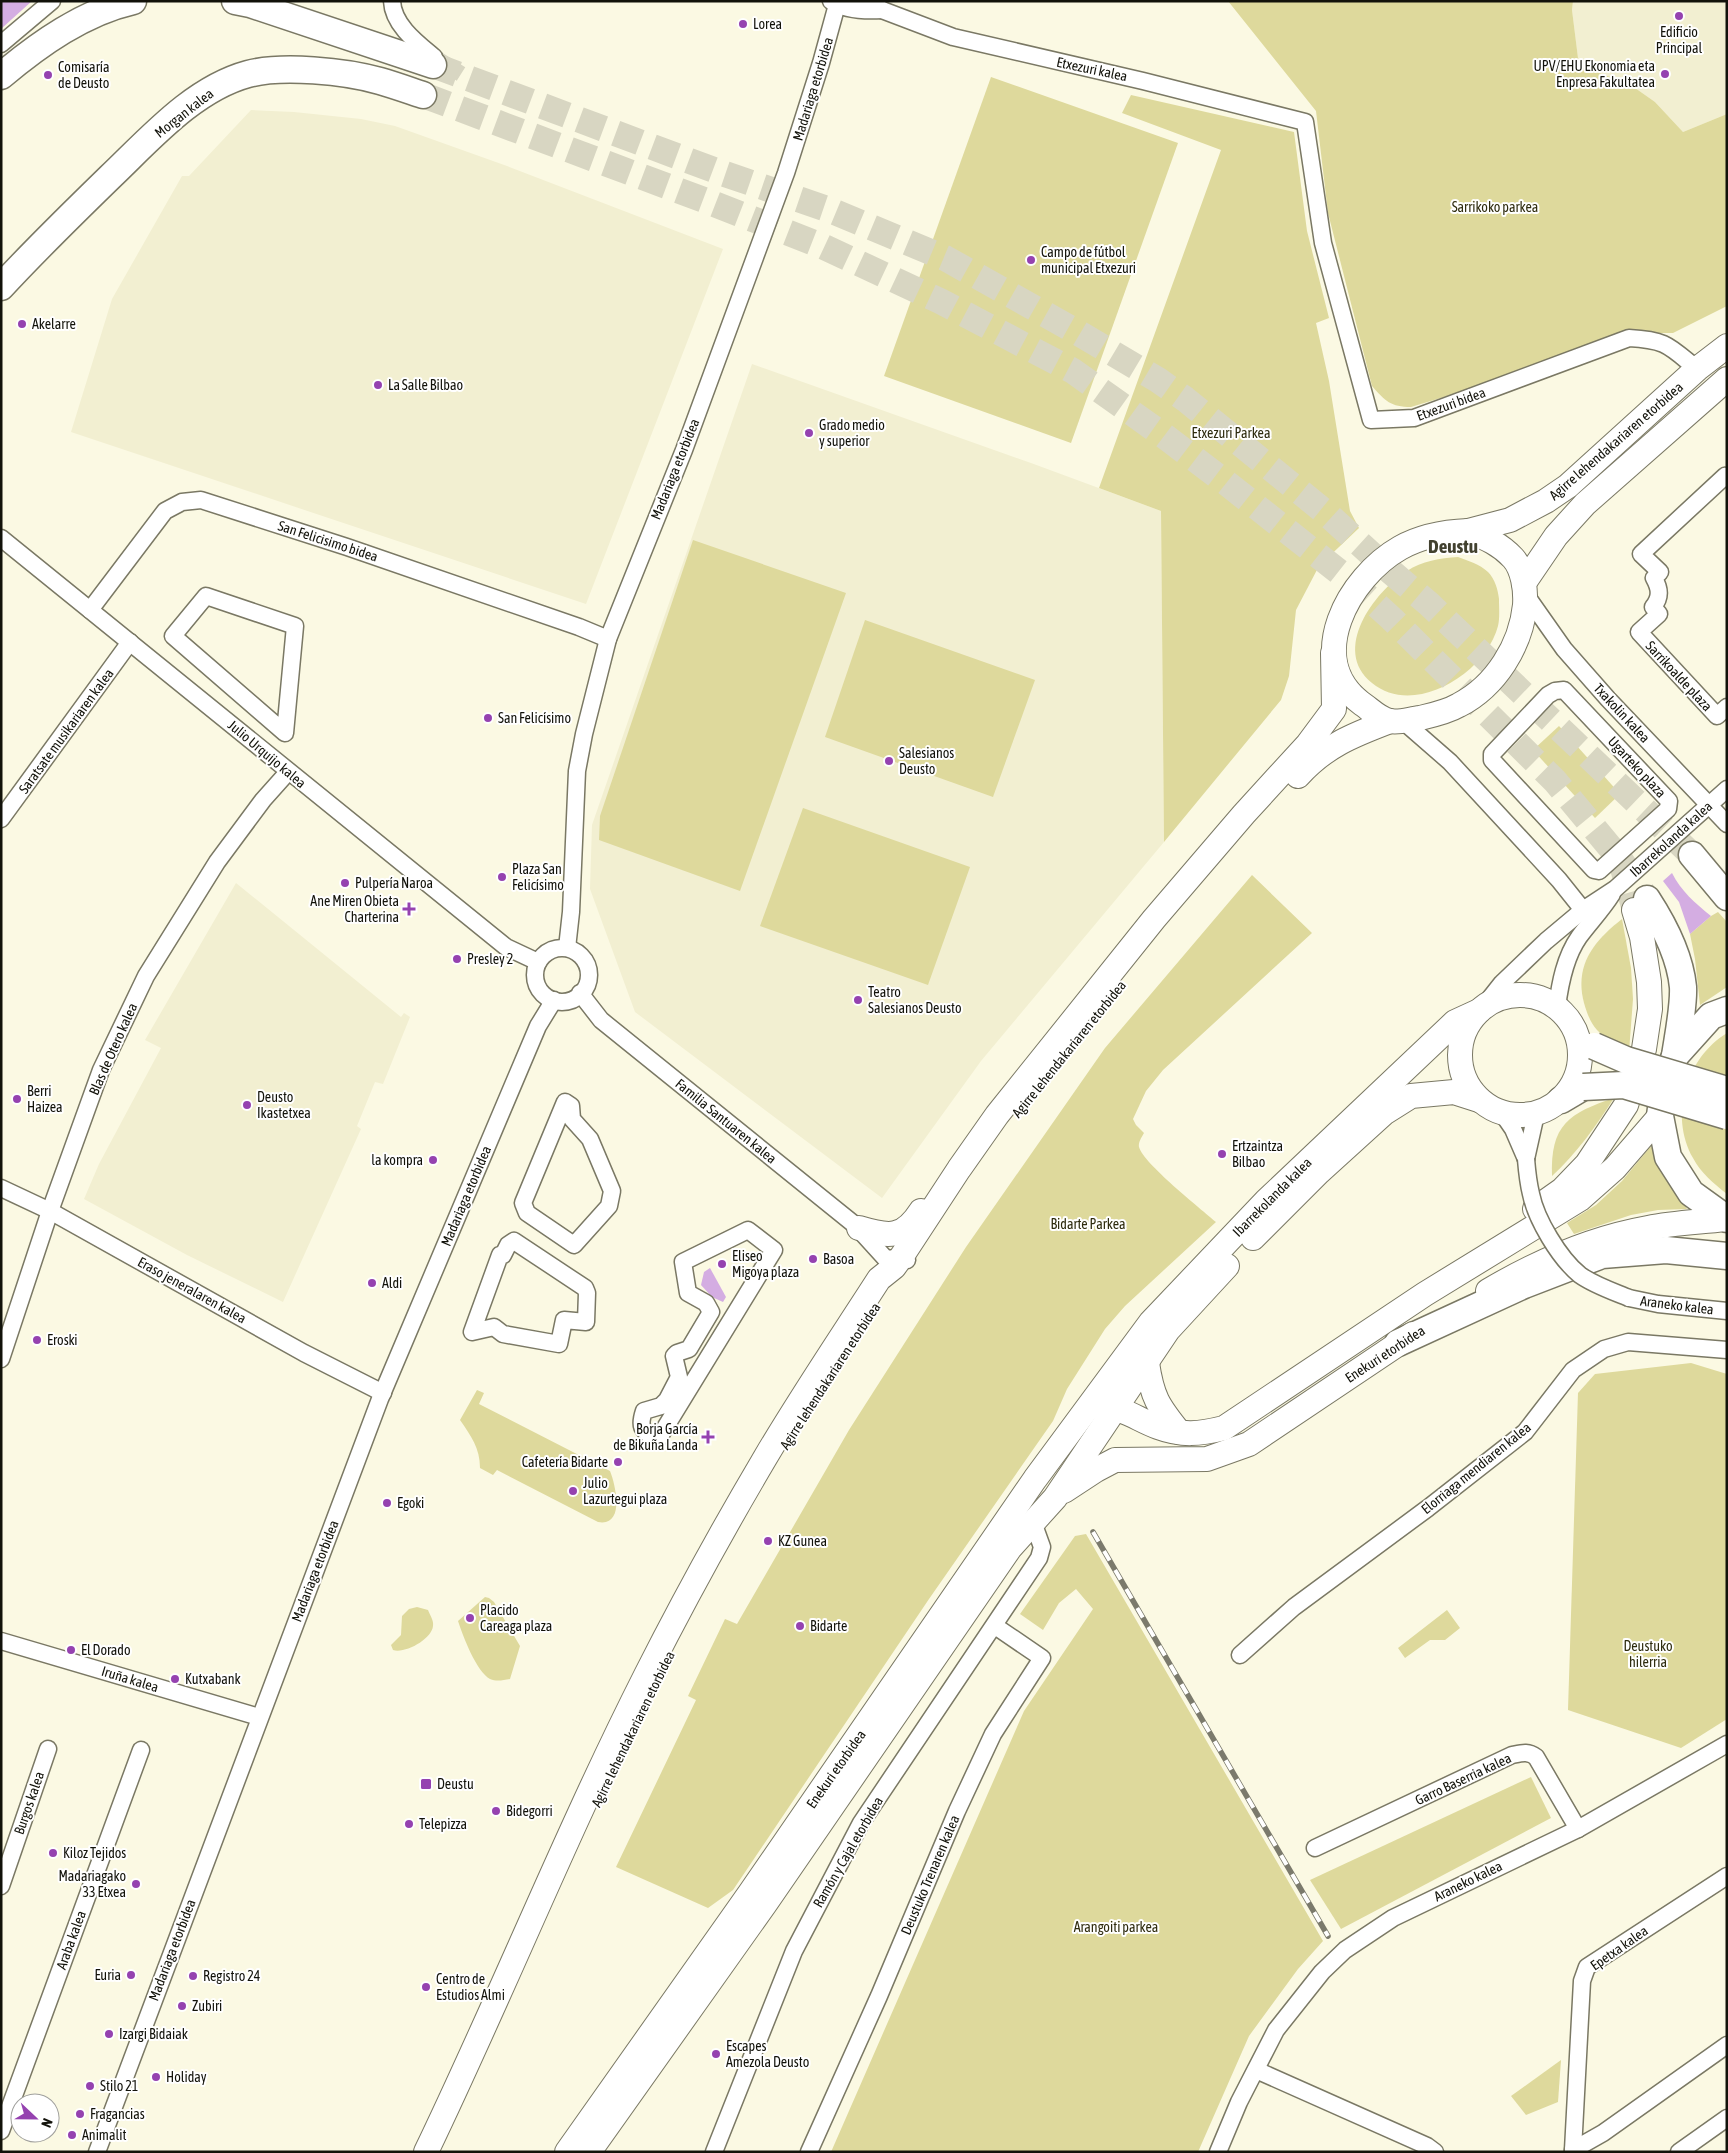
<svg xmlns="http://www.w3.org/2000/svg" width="1728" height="2153" font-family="'Asap Condensed',sans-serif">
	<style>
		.built { fill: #f2efd1 }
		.green { fill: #ded99c }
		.water { fill: #d4ade2 }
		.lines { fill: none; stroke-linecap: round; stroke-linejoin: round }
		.street-tunnel { stroke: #d8d6c2; stroke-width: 16; stroke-dasharray: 16 8; stroke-linecap: butt }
		.secondary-tunnel { stroke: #d8d6c2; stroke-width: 24; stroke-dasharray: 24 12; stroke-linecap: butt }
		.primary-tunnel { stroke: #d8d6c2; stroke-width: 26; stroke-dasharray: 26 13; stroke-linecap: butt }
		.street-casing { stroke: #7a7864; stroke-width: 19 }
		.secondary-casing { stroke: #7a7864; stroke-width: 26 }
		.primary-casing { stroke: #7a7864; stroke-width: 29 }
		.street { stroke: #fff; stroke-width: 16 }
		.secondary { stroke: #fff; stroke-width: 24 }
		.primary { stroke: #fff; stroke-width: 26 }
		.rail-casing { stroke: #7b7a6c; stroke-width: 5.5 }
		.rail { stroke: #fff; stroke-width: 4; stroke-dasharray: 11; stroke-linecap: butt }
		.street-bridge-casing { stroke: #7a7864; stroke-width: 19; stroke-linecap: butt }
		.primary-bridge-casing { stroke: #7a7864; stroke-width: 29; stroke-linecap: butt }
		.street-bridge { stroke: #fff; stroke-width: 16 }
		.primary-bridge { stroke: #fff; stroke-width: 26 }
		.poi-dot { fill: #9542b0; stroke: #fff; stroke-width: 2 }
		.labels { text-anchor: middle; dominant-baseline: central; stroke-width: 4; stroke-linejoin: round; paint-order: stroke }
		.poi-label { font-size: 14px; fill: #12120a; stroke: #fff; text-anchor: start }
		.street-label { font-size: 14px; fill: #12120a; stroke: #fff }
		.park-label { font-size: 14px; fill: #2e2b0e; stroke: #fff }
		.district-label { font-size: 19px; font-weight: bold; fill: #42412f; stroke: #fff }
	</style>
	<rect width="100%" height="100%" fill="#fbf9e3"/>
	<g class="built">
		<path d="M1573,1H1727V114L1683,132L1655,102L1628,83L1579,66L1572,10Z"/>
		<path d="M251,110L294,112L361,119L395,126L507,166L723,249L586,604L71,432L112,299L182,176H189Z"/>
		<path d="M752,364L1031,463L1161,511L1164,842L981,1061L882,1198L635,1012L590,889L592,825Z"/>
		<path d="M236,883L401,1017L404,1013L410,1017L383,1084L375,1082L357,1126L361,1129L283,1302L187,1255L84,1199L99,1164L161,1048L145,1040Z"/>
	</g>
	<g class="green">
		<path d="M1228,1H1573L1572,10L1579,66L1628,83L1655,102L1683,132L1727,114V306L1673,333H1627L1513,376L1411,407C1391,407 1385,401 1372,386L1328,213L1316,111Z"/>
		<path d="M991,77L1178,143L1071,443L884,376Z"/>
		<path d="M1131,95L1294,132L1307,231L1329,318L1316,323L1329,381L1350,511L1359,528L1319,566L1296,610L1289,676L1281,700L1164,842L1161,511L1099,488L1221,150L1122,113Z"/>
		<path d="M693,540L846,593L740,891L599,840L600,816Z"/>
		<path d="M1458,557C1469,561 1479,564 1488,572C1495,579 1498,590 1499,599C1499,608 1500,618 1498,626C1486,673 1414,718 1372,683C1331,650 1374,592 1407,571C1422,561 1440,558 1458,557Z"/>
		<path d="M865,620L1035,680L993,797L825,737Z"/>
		<path d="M1559,726L1620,794L1595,818L1533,750Z"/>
		<path d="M803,808L970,867L928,985L760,926Z"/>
		<path d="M1252,875L1312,933L1163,1070L1146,1091L1133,1119L1136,1125L1144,1133C1142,1137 1138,1142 1139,1147C1143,1163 1201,1209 1216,1222L1125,1306L1105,1329L1067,1389L1053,1421L929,1599L733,1890L708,1908L616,1867L696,1700L688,1696L725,1619L737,1624L849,1430L966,1247L1105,1048Z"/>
		<path d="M1718,912L1727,922V987L1700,1005L1695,959L1690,934L1711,916Z"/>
		<path d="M1622,919L1631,968L1633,999L1629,1052C1617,1046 1606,1040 1597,1030C1590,1022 1587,1013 1584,1003C1574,965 1594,941 1622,919Z"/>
		<path d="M1727,1033V1194C1713,1183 1701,1173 1693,1158C1669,1115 1686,1058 1727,1033Z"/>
		<path d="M1614,1098C1596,1126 1577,1153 1552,1176C1550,1125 1569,1113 1614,1098Z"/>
		<path d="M1651,1146L1663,1173L1687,1209L1658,1210L1631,1215L1574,1234L1567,1223L1596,1205L1622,1181Z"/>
		<path d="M1691,1363L1727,1374V1719L1681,1748L1568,1710L1578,1393L1595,1374Z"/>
		<path d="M477,1390L484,1393L479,1404L610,1471C616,1486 625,1527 598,1522L497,1470L493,1475L480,1468C480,1448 471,1436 460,1420Z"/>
		<path d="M1086,1534L1323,1941L1298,1969L1249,2036L1198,2152H831L1024,1711L1093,1609L1076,1589L1059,1603L1043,1630L1020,1614L1075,1536Z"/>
		<path d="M485,1597L489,1598L494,1602L520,1646L510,1679C503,1680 497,1682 490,1679C476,1671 463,1636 458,1621Z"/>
		<path d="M417,1607L428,1610C430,1615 434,1621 433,1626C432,1639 405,1654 393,1650L391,1645L401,1635L402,1616L409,1609Z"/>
		<path d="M1447,1610L1460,1628L1445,1640H1430L1405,1658L1398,1648Z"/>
		<path d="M1531,1777L1551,1818L1341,1929L1310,1880Z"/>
		<path d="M1561,2060L1558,2102L1526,2115L1511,2096Z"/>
	</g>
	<g class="water">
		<path d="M1,1H32L1,29Z"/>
		<path d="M1672,873C1681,891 1695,903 1711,916L1690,934L1679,902L1663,881Z"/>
		<path d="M710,1268L726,1297L723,1302L712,1297L701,1285L704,1272Z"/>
	</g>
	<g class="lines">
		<path class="street-tunnel" d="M434,57L461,74"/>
		<path class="secondary-tunnel" d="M1619,858L1634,910"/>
		<g class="primary-tunnel">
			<path d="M433,65L722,173L830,210L945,258L1077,332L1158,380L1185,399L1325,512L1383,565L1429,604L1692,855"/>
			<path d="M423,95L704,200L822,246L940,301L1073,371L1163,435L1224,481L1348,579L1392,619L1555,781L1619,858L1647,899"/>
		</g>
		<defs>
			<g id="street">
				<path d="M392,1C393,25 417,43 434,57"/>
				<path d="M831,1C845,10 867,11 882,10"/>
				<path d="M870,1L882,10L953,37L1143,81L1305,122L1323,243L1371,420L1414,418L1629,338C1667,340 1669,346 1697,369"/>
				<path d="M1,44L52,1"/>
				<path d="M1727,477L1725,476L1641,554L1660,572L1654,578C1660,589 1661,597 1653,607L1659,614L1639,632L1717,716L1727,707"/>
				<path d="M1,538L506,947L538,962"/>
				<path d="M1526,595L1564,649L1608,699L1727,824"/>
				<path d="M206,596L295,626L285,733L173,636Z"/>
				<path d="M90,610L165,511L182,502L201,500L347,547L579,627L608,639"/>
				<path d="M1564,690L1669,801L1668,809L1599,871L1594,870L1492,760V754L1548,695L1555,691Z"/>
				<path d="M1403,721L1450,762L1559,880L1583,910"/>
				<path d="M1,819L130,642"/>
				<path d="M567,948L571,912L577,771L584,734L608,639L684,450L786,173L821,63L838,1"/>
				<circle cx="562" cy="975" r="27"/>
				<path d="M580,993L601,1020L855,1225L885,1258L907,1260"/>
				<path d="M1483,1007L1502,983L1546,941L1583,910L1615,889L1727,789"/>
				<path d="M1557,1007C1560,983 1565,957 1579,937C1590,922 1602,910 1612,894"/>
				<path d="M565,1102L571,1106L572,1119L590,1139L612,1191L609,1206L574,1245L527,1213L523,1203Z"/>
				<path d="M1502,1113L1513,1129L1526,1159"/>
				<path d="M1526,1159L1536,1114"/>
				<path d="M1,1188L50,1211L304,1353L383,1393"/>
				<path d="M748,1230L774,1250L657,1441C643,1430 638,1429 644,1411L661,1406L667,1400L679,1377L674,1356L677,1353L689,1349L711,1312L706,1303L688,1293L683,1262Z"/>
				<path d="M514,1241L585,1288L587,1293L586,1322L564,1320L559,1344L503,1334L494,1327L472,1332L500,1255H503L508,1245Z"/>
				<path d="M1629,1298L1658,1304L1727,1311"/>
				<path d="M1,1359L50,1211L101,1070L146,976L217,862L263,800L288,772"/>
				<path d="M1,1641L259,1717"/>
				<path d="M1240,1655L1294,1607L1428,1508L1525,1432L1573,1370L1604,1349L1628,1342L1727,1350"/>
				<path d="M1315,1848L1512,1755C1522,1753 1528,1751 1536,1757L1578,1829"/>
				<path d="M1,1886L48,1749"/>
				<path d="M1256,2070L1427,2146L1435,2152"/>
				<path d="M1,2131L141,1750"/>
				<path d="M1573,2150L1582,1981L1587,1967L1727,1876"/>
				<path d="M97,2152L380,1399L538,1026L554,1000"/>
				<path d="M714,2152L794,1951L861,1823L1039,1558L1042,1547L1033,1522"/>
				<path d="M809,2152L879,1996L957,1811L993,1734L1042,1658L995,1626"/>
				<path d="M1218,2152L1239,2102L1276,2030L1322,1972L1345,1950L1393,1918L1578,1829L1727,1744"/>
				<path d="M1573,2152V2150L1603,2133L1727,2045"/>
				<path d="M1679,2152L1727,2118"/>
			</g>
			<g id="secondary">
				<path d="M1468,531C1486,538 1500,544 1513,558C1523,569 1526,590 1525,605C1521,645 1496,686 1459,705C1447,712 1433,715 1420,718C1410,719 1399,723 1390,721C1379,719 1370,709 1361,703C1303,659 1349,577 1400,548C1421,536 1444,532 1468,531Z"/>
				<path d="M1468,531L1510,520L1546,501L1568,486L1697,369L1727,346"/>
				<path d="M1524,583L1556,536L1585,504L1727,379"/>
				<path d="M1298,776C1325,746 1353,735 1390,721"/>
				<circle cx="1520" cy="1055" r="60"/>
				<path d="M1535,1209L1562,1190L1587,1164L1626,1105L1644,1049L1650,1009L1649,982L1642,937L1634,910"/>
				<path d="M859,1228C889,1237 903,1239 921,1211"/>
				<path d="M1253,1238L1319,1172L1384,1113L1411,1096L1454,1092L1479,1100"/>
				<path d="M1488,1291C1537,1262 1592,1238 1648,1228C1673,1223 1699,1222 1725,1219"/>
				<path d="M1147,1363C1152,1397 1158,1406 1179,1432"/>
				<path d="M1099,1407C1124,1407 1136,1419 1158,1427C1182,1436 1200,1434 1224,1428L1425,1294L1580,1199L1615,1168L1660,1116"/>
				<path d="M1064,1491L1096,1470L1115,1460L1207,1459L1249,1444L1413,1334"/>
				<path d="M426,2152C502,1994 567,1831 646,1675C683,1602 723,1529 765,1458C801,1397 841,1338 879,1279L894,1267L902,1256L959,1169L997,1115L1154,919L1244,814L1308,744L1334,709L1333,653"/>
				<path d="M567,2152L750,1893L1035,1479L1151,1322L1266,1201L1455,1022L1479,1011"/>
				<path d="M589,2152L765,1904L1010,1548L1055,1498L1168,1330L1227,1266"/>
			</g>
			<g id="primary">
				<path d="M235,1L250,4L433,65"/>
				<path d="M1,76C39,44 84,12 133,1"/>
				<path d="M1,287C36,249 73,213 110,177C150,139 193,89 248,74C282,65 345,71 380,81C394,85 408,90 423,95"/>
				<path d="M1692,855L1727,897"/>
				<path d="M1647,899C1664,925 1680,956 1683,987C1684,1006 1678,1036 1675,1056"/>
				<path d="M1727,1010L1711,1016L1675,1056L1664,1085L1660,1116L1668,1157L1691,1193L1727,1219"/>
				<path d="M1561,1100L1583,1087"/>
				<path d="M1398,1343L1524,1285L1602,1255L1666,1250L1727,1256"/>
			</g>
		</defs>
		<use href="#street" class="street-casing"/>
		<use href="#secondary" class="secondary-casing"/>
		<use href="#primary" class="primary-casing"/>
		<use href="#street" class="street"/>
		<use href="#secondary" class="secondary"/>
		<use href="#primary" class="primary"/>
		<defs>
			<path id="rail" d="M1093,1532L1328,1936"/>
		</defs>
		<use href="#rail" class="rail-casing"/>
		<use href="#rail" class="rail"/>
		<defs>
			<path id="street-bridge" d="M1526,1159C1527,1171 1528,1182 1531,1194C1536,1219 1559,1258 1580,1275C1594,1285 1612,1291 1629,1298"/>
			<g id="primary-bridge">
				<path d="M1594,1046L1626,1060L1727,1090"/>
				<path d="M1583,1087L1624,1085L1727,1116"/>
			</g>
		</defs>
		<use href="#street-bridge" class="street-bridge-casing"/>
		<use href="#primary-bridge" class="primary-bridge-casing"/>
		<use href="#street-bridge" class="street-bridge"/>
		<use href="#primary-bridge" class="primary-bridge"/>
	</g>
	<g class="poi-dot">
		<circle cx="1679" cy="16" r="5"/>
		<circle cx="743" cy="24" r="5"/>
		<circle cx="1665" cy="74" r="5"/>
		<circle cx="48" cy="75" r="5"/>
		<circle cx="1031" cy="260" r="5"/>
		<circle cx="22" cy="324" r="5"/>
		<circle cx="378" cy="385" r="5"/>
		<circle cx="809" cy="433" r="5"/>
		<circle cx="488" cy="718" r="5"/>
		<circle cx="889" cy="761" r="5"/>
		<circle cx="502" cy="877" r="5"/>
		<circle cx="345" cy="883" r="5"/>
		<path d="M406.5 901.5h5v5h5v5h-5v5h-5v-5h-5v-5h5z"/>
		<circle cx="457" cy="959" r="5"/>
		<circle cx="858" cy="1000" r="5"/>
		<circle cx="17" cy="1099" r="5"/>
		<circle cx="247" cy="1105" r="5"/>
		<circle cx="1222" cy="1154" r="5"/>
		<circle cx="433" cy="1160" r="5"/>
		<circle cx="813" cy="1259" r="5"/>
		<circle cx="722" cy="1264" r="5"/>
		<circle cx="372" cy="1283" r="5"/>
		<circle cx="37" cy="1340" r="5"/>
		<path d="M705.5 1429.5h5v5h5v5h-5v5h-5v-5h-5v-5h5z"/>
		<circle cx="618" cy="1462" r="5"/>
		<circle cx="573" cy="1491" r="5"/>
		<circle cx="387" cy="1503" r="5"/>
		<circle cx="768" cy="1541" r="5"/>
		<circle cx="470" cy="1618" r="5"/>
		<circle cx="800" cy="1626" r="5"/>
		<circle cx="71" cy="1650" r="5"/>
		<circle cx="175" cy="1679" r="5"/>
		<rect x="420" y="1778" width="12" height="12" rx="2.5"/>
		<circle cx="496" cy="1811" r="5"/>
		<circle cx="409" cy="1824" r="5"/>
		<circle cx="53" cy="1853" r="5"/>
		<circle cx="136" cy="1884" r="5"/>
		<circle cx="131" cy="1975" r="5"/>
		<circle cx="193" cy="1976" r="5"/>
		<circle cx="426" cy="1987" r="5"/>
		<circle cx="182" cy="2006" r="5"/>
		<circle cx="109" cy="2034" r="5"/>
		<circle cx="716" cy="2054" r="5"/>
		<circle cx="156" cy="2077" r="5"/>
		<circle cx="90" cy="2086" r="5"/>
		<circle cx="80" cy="2114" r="5"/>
		<circle cx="72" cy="2135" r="5"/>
	</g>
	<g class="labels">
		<g class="poi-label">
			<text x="753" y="24">Lorea</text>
			<text x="1679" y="32" text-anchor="middle">Edificio<tspan x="1679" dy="16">Principal</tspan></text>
			<text x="1655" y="66" text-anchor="end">UPV/EHU Ekonomia eta<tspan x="1655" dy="16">Enpresa Fakultatea</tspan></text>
			<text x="58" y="67">Comisaría<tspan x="58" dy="16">de Deusto</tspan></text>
			<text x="1041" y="252">Campo de fútbol<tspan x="1041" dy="16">municipal Etxezuri</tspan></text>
			<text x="32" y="324">Akelarre</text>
			<text x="388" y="385">La Salle Bilbao</text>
			<text x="819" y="425">Grado medio<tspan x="819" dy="16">y superior</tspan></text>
			<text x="498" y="718">San Felicísimo</text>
			<text x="899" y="753">Salesianos<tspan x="899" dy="16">Deusto</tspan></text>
			<text x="512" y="869">Plaza San<tspan x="512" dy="16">Felicísimo</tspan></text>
			<text x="355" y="883">Pulpería Naroa</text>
			<text x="399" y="901" text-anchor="end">Ane Miren Obieta<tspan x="399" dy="16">Charterina</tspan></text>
			<text x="467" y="959">Presley 2</text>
			<text x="868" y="992">Teatro<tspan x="868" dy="16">Salesianos Deusto</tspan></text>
			<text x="27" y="1091">Berri<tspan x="27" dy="16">Haizea</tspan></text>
			<text x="257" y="1097">Deusto<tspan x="257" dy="16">Ikastetxea</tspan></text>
			<text x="1232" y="1146">Ertzaintza<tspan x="1232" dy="16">Bilbao</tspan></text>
			<text x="423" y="1160" text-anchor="end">la kompra</text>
			<text x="732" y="1256">Eliseo<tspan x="732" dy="16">Migoya plaza</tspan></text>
			<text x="823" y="1259">Basoa</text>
			<text x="382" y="1283">Aldi</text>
			<text x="47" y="1340">Eroski</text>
			<text x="698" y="1429" text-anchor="end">Borja García<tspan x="698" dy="16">de Bikuña Landa</tspan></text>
			<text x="608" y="1462" text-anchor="end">Cafetería Bidarte</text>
			<text x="583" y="1483">Julio<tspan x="583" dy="16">Lazurtegui plaza</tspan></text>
			<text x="397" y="1503">Egoki</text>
			<text x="778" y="1541">KZ Gunea</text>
			<text x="480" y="1610">Placido<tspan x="480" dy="16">Careaga plaza</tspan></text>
			<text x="810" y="1626">Bidarte</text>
			<text x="81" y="1650">El Dorado</text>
			<text x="185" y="1679">Kutxabank</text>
			<text x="437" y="1784">Deustu</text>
			<text x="506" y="1811">Bidegorri</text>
			<text x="419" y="1824">Telepizza</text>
			<text x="63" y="1853">Kiloz Tejidos</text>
			<text x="126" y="1876" text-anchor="end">Madariagako<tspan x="126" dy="16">33 Etxea</tspan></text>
			<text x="121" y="1975" text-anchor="end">Euria</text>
			<text x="203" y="1976">Registro 24</text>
			<text x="436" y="1979">Centro de<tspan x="436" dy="16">Estudios Almi</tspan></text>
			<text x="192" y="2006">Zubiri</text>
			<text x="119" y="2034">Izargi Bidaiak</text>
			<text x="726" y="2046">Escapes<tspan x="726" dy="16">Amezola Deusto</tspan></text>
			<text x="166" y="2077">Holiday</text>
			<text x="100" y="2086">Stilo 21</text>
			<text x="90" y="2114">Fragancias</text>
			<text x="82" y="2135">Animalit</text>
		</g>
		<g class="street-label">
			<text transform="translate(1092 69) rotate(12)">Etxezuri kalea</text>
			<text transform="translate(813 89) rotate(-73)">Madariaga etorbidea</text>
			<text transform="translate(184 113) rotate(-38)">Morgan kalea</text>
			<text transform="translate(1451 404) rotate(-20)">Etxezuri bidea</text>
			<text transform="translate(1616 441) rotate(-41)">Agirre lehendakariaren etorbidea</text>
			<text transform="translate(675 469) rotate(-68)">Madariaga etorbidea</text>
			<text transform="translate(328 541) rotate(18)">San Felicisimo bidea</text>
			<text transform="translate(1679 676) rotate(47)">Sarrikoalde plaza</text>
			<text transform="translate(1622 713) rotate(47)">Txakolin kalea</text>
			<text transform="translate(66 731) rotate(-54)">Saratsate musikariaren kalea</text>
			<text transform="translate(267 754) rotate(40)">Julio Urquijo kalea</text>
			<text transform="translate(1637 767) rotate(47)">Ugarteko plaza</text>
			<text transform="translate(1671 839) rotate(-42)">Ibarrekolanda kalea</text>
			<text transform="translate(113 1049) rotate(-66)">Blas de Otero kalea</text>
			<text transform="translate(1069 1049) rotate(-51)">Agirre lehendakariaren etorbidea</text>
			<text transform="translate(726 1121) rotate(39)">Familia Santuaren kalea</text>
			<text transform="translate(466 1196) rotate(-67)">Madariaga etorbidea</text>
			<text transform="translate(1272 1197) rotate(-45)">Ibarrekolanda kalea</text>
			<text transform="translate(192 1290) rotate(29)">Eraso jeneralaren kalea</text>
			<text transform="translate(1677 1305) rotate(7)">Araneko kalea</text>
			<text transform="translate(1385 1354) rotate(-33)">Enekuri etorbidea</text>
			<text transform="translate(830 1376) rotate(-57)">Agirre lehendakariaren etorbidea</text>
			<text transform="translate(1476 1468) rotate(-39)">Elorriaga mendiaren kalea</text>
			<text transform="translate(315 1571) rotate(-69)">Madariaga etorbidea</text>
			<text transform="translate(130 1679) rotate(17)">Iruña kalea</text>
			<text transform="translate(633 1729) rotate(-64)">Agirre lehendakariaren etorbidea</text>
			<text transform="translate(836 1769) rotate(-55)">Enekuri etorbidea</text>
			<text transform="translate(1463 1779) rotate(-25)">Garro Baserria kalea</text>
			<text transform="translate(29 1803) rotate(-71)">Burgos kalea</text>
			<text transform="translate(848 1852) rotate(-60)">Ramón y Cajal etorbidea</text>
			<text transform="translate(930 1875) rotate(-67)">Deustuko Trenaren kalea</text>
			<text transform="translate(1468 1881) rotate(-26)">Araneko kalea</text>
			<text transform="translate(71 1940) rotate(-70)">Araba kalea</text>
			<text transform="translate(1619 1948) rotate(-35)">Epetxa kalea</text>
			<text transform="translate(172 1950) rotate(-69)">Madariaga etorbidea</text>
		</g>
		<g class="park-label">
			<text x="1495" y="207">Sarrikoko parkea</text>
			<text x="1231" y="433">Etxezuri Parkea</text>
			<text x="1088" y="1224">Bidarte Parkea</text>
			<text x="1648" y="1646">Deustuko<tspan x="1648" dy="16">hilerria</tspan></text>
			<text x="1116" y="1927">Arangoiti parkea</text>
		</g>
		<g class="district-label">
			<text x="1453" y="546">Deustu</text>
		</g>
	</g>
	<rect width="1728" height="2153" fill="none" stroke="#12120a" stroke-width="5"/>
	<g transform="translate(35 2118) rotate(112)"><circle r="24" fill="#ffffff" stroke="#a0a09d"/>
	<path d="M0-4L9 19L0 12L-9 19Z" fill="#9542b0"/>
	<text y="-8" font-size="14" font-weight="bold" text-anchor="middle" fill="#12120a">N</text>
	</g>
</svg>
